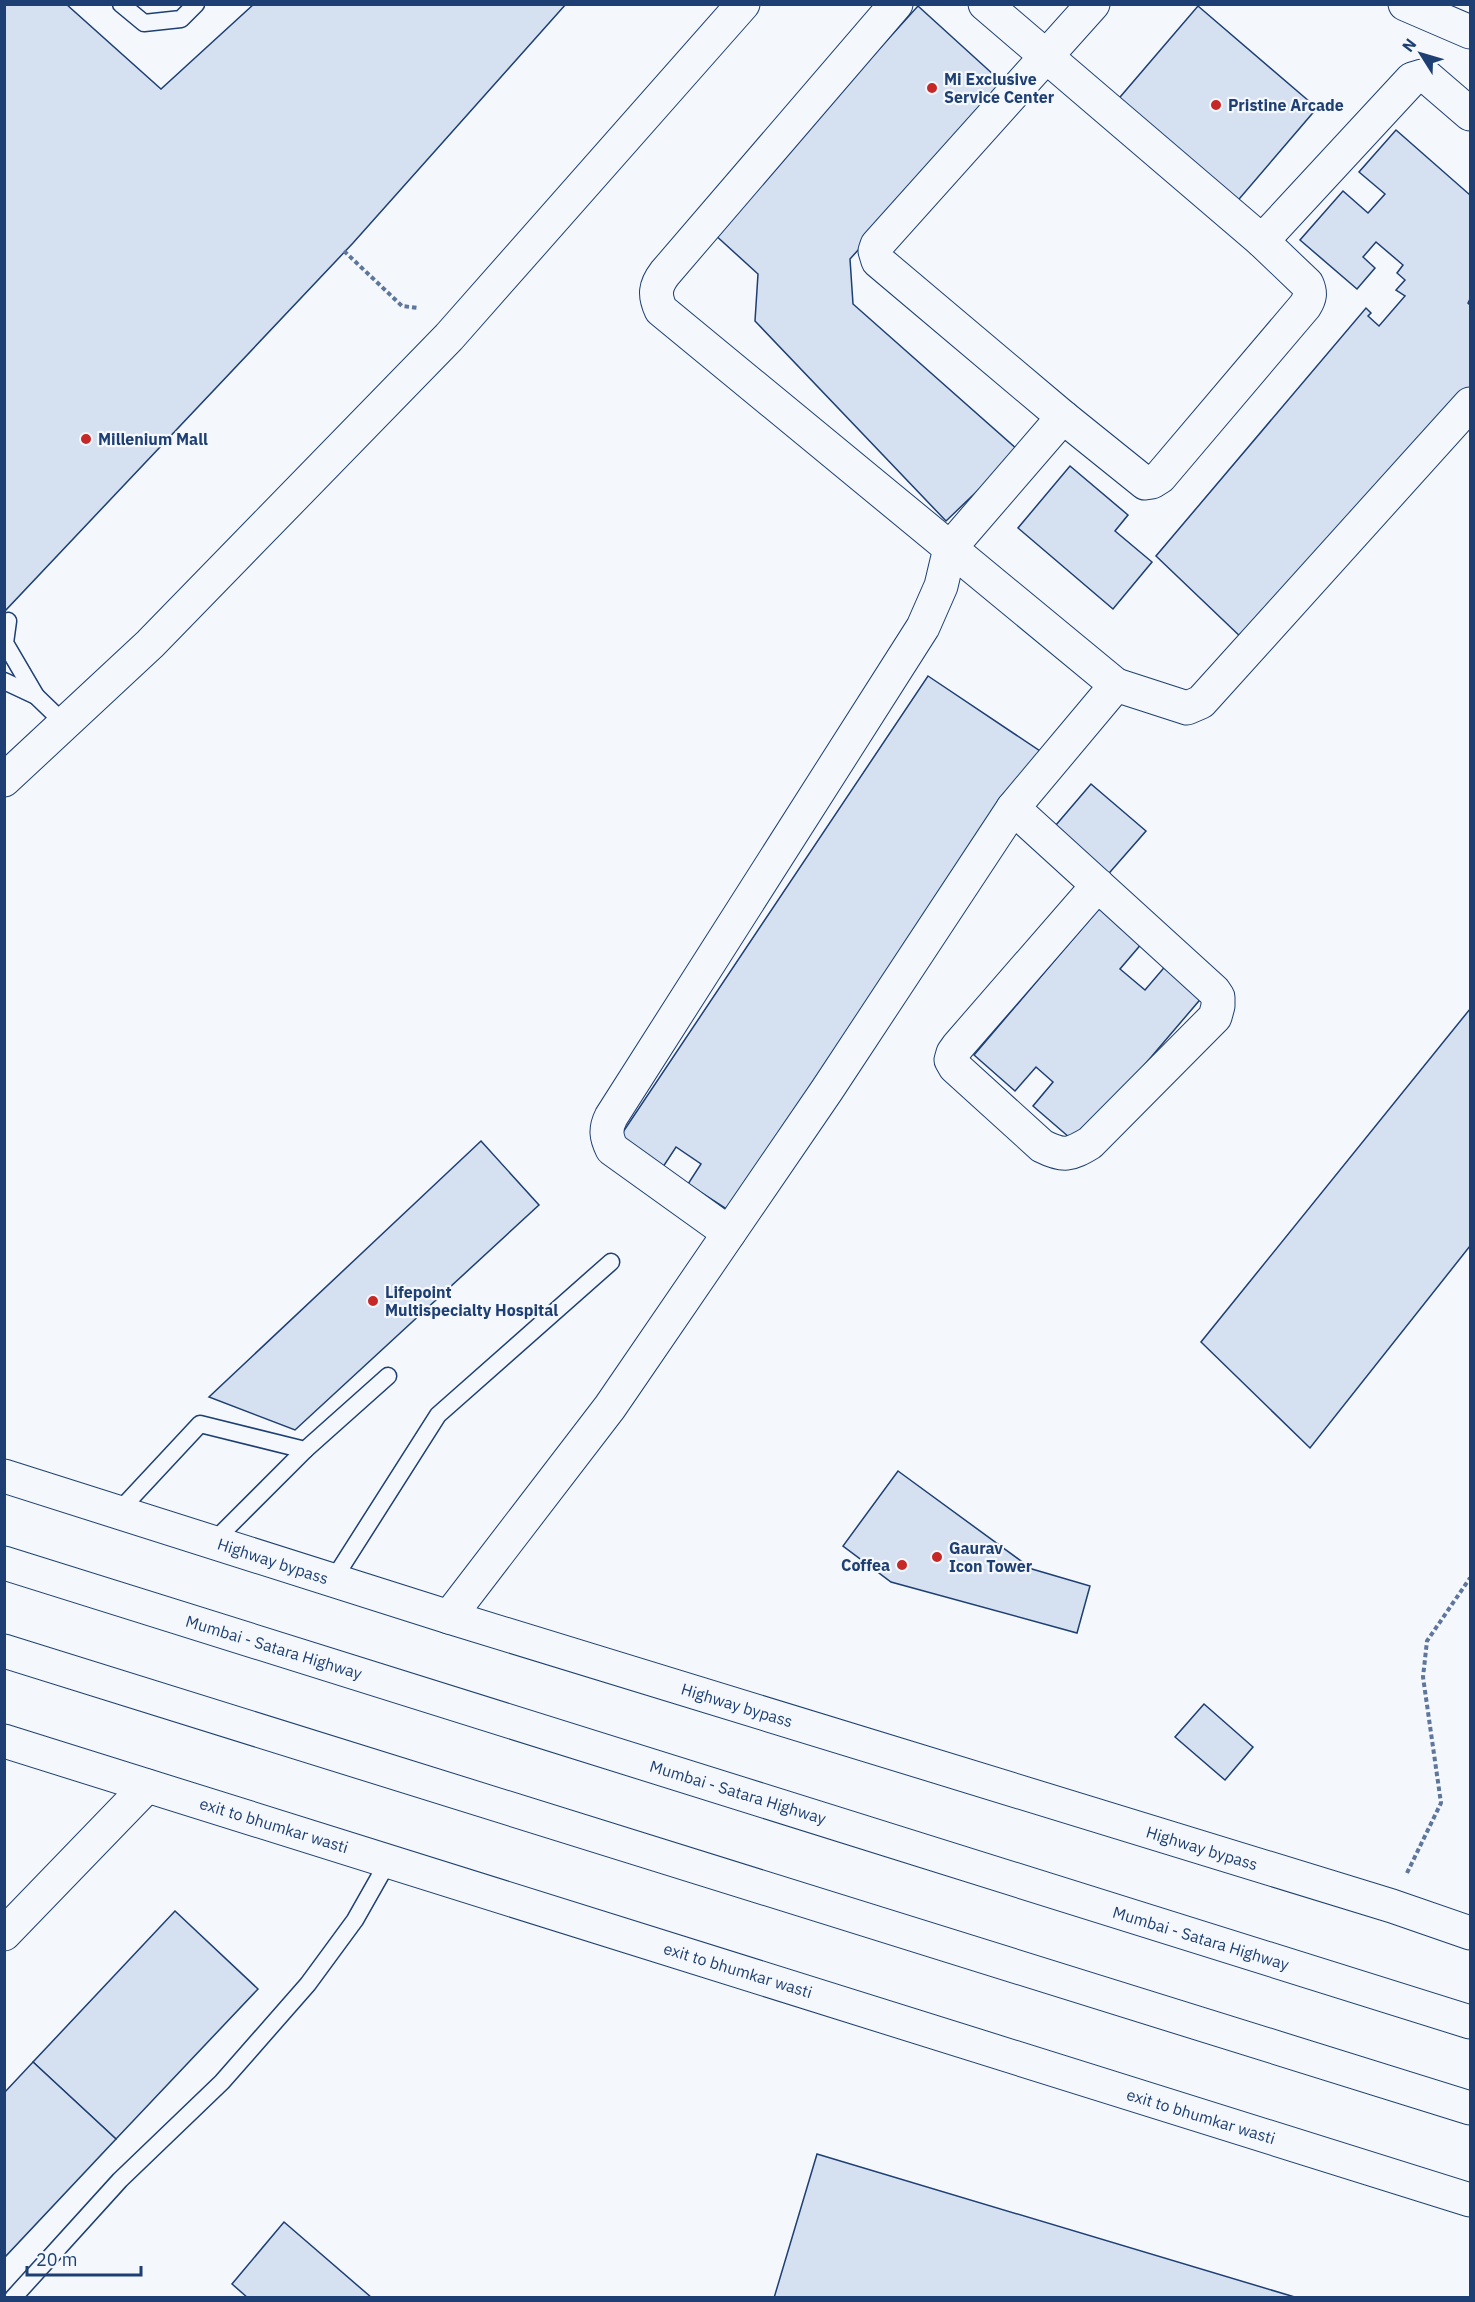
<svg xmlns="http://www.w3.org/2000/svg" width="1475" height="2302" font-family="'IBM Plex Sans',sans-serif">
	<style>
		.building { fill: #d5e0f0; stroke: #1d3f73; stroke-width: 1.5 }
		.lines { fill: none; stroke-linecap: round; stroke-linejoin: round }
		.service-casing { stroke: #1d3f73; stroke-width: 19 }
		.minor-casing { stroke: #1d3f73; stroke-width: 35 }
		.tertiary-casing { stroke: #1d3f73; stroke-width: 35 }
		.primary-casing { stroke: #1d3f73; stroke-width: 35 }
		.trunk-casing { stroke: #1d3f73; stroke-width: 35 }
		.path { stroke: #5e769c; stroke-width: 4; stroke-dasharray: 4.5 3; stroke-linecap: butt }
		.service { stroke: #f4f7fb; stroke-width: 16 }
		.minor { stroke: #f4f7fb; stroke-width: 33 }
		.tertiary { stroke: #f4f7fb; stroke-width: 33 }
		.primary { stroke: #f4f7fb; stroke-width: 33 }
		.trunk { stroke: #f4f7fb; stroke-width: 33 }
		.poi-dot { fill: #c62828; stroke: #f4f7fb; stroke-width: 2 }
		.labels { text-anchor: middle; dominant-baseline: central; stroke-width: 4.5; stroke-linejoin: round; paint-order: stroke }
		.poi-label { font-size: 16px; font-weight: bold; fill: #1d3f73; stroke: #f4f7fb; text-anchor: start }
		.street-label { font-size: 16px; fill: #1d3f73; stroke: #f4f7fb }
	</style>
	<rect width="100%" height="100%" fill="#f4f7fb"/>
	<g class="building">
		<path d="M4,4H66L161,89L254,4H566L353,243L4,612Z"/>
		<path d="M918,6L1006,86L850,259L853,304L1019,451L946,521L755,321L758,274L713,233Z"/>
		<path d="M1198,6L1317,108L1234,205L1115,103Z"/>
		<path d="M1396,130L1470,195V299L1468,303L1470,305V400L1245,641L1156,556L1366,308L1371,313L1368,316L1379,326L1405,296L1396,290L1405,280L1397,273L1403,265L1376,242L1363,257L1375,268L1357,289L1300,240L1343,191L1368,213L1385,194L1359,172Z"/>
		<path d="M1070,466L1128,515L1115,531L1152,562L1113,609L1018,528Z"/>
		<path d="M928,676L1040,751L731,1212L688,1184L701,1164L676,1147L663,1167L619,1138Z"/>
		<path d="M1091,784L1146,831L1104,879L1050,832Z"/>
		<path d="M1101,906L1143,942L1120,969L1145,990L1168,963L1204,995L1077,1144L1033,1106L1053,1082L1036,1067L1015,1091L974,1055Z"/>
		<path d="M1470,1009V1246L1310,1448L1201,1342Z"/>
		<path d="M481,1141L539,1205L295,1430L209,1397Z"/>
		<path d="M898,1471L1032,1569L1090,1586L1077,1633L891,1582L843,1546Z"/>
		<path d="M1204,1704L1253,1747L1225,1780L1175,1737Z"/>
		<path d="M175,1911L258,1989L116,2139L33,2062Z"/>
		<path d="M33,2062L116,2139L4,2258V2093Z"/>
		<path d="M817,2154L1298,2298H774Z"/>
		<path d="M284,2222L372,2298H248L232,2284Z"/>
	</g>
	<g class="lines">
		<defs>
			<g id="service">
				<path d="M121,4L144,23L181,19L196,4"/>
				<path d="M8,621L5,643L36,696"/>
				<path d="M4,681L36,696L65,724"/>
				<path d="M118,1512L200,1424L305,1450L388,1376"/>
				<path d="M213,1542L305,1450"/>
				<path d="M333,1580L438,1415L611,1262"/>
				<path d="M13,2298L120,2180L222,2082L308,1984L355,1920L389,1860"/>
			</g>
			<g id="minor">
				<path d="M985,4L1262,241L1412,79L1422,76L1427,77L1470,114"/>
				<path d="M1093,4L877,245L875,251L878,261L1063,417L950,548L1116,685"/>
				<path d="M1405,4L1470,32"/>
				<path d="M1063,417L1145,483L1152,482L1160,477L1305,306C1310,298 1311,293 1307,284L1262,241"/>
				<path d="M1013,808L1214,991L1218,997V1006L1215,1017L1090,1143C1070,1155 1064,1157 1042,1146L955,1067L951,1060L953,1053L958,1046L1098,885"/>
				<path d="M729,1233L612,1149C606,1137 605,1129 611,1117L923,627L941,586L950,548L661,310C654,295 655,286 665,273L896,4"/>
				<path d="M449,1617L610,1407L827,1090L1013,808L1116,685L1187,708L1201,702L1470,404"/>
				<path d="M4,1934L147,1786"/>
			</g>
			<path id="tertiary" d="M4,780L150,644L449,337L743,4"/>
			<g id="primary">
				<path d="M4,1476L449,1617L1392,1906L1470,1933"/>
				<path d="M4,1741L1470,2200"/>
			</g>
			<g id="trunk">
				<path d="M4,1563L1470,2022"/>
				<path d="M4,1651L1470,2108"/>
			</g>
		</defs>
		<use href="#service" class="service-casing"/>
		<use href="#minor" class="minor-casing"/>
		<use href="#tertiary" class="tertiary-casing"/>
		<use href="#primary" class="primary-casing"/>
		<use href="#trunk" class="trunk-casing"/>
		<g class="path">
			<path d="M344,251L402,306L418,308"/>
			<path d="M1407,1873L1441,1803L1423,1677L1427,1641L1470,1578"/>
		</g>
		<use href="#service" class="service"/>
		<use href="#minor" class="minor"/>
		<use href="#tertiary" class="tertiary"/>
		<use href="#primary" class="primary"/>
		<use href="#trunk" class="trunk"/>
	</g>
	<g class="poi-dot">
		<circle cx="932" cy="88" r="6"/>
		<circle cx="1216" cy="105" r="6"/>
		<circle cx="86" cy="439" r="6"/>
		<circle cx="373" cy="1301" r="6"/>
		<circle cx="937" cy="1557" r="6"/>
		<circle cx="902" cy="1565" r="6"/>
	</g>
	<g class="labels">
		<g class="poi-label">
			<text x="944" y="79">Mi Exclusive<tspan x="944" dy="18">Service Center</tspan></text>
			<text x="1228" y="105">Pristine Arcade</text>
			<text x="98" y="439">Millenium Mall</text>
			<text x="385" y="1292">Lifepoint<tspan x="385" dy="18">Multispecialty Hospital</tspan></text>
			<text x="949" y="1548">Gaurav<tspan x="949" dy="18">Icon Tower</tspan></text>
			<text x="890" y="1565" text-anchor="end">Coffea</text>
		</g>
		<g class="street-label">
			<text transform="translate(273 1561) rotate(18)">Highway bypass</text>
			<text transform="translate(274 1647) rotate(17)">Mumbai - Satara Highway</text>
			<text transform="translate(737 1705) rotate(17)">Highway bypass</text>
			<text transform="translate(738 1792) rotate(17)">Mumbai - Satara Highway</text>
			<text transform="translate(274 1825) rotate(17)">exit to bhumkar wasti</text>
			<text transform="translate(1202 1848) rotate(17)">Highway bypass</text>
			<text transform="translate(1201 1938) rotate(17)">Mumbai - Satara Highway</text>
			<text transform="translate(738 1970) rotate(17)">exit to bhumkar wasti</text>
			<text transform="translate(1201 2116) rotate(17)">exit to bhumkar wasti</text>
		</g>
	</g>
	<rect width="1475" height="2302" fill="none" stroke="#1d3f73" stroke-width="12"/>
	<g transform="translate(1421 54) rotate(307)" stroke="#f4f7fb" stroke-width="4.5" paint-order="stroke">
	<path d="M0-4.5L10 22L0 15L-10 22Z" fill="#1d3f73"/>
	<text y="-9" font-size="16" font-weight="bold" text-anchor="middle" fill="#1d3f73">N</text>
	</g>
	<path d="M27 2266v9h114v-9" fill="none" stroke="#1d3f73" stroke-width="3"/>
	<text x="36" y="2266" font-size="18" fill="#1d3f73" stroke="#f4f7fb" stroke-width="4.5" paint-order="stroke">20 m</text>
</svg>
